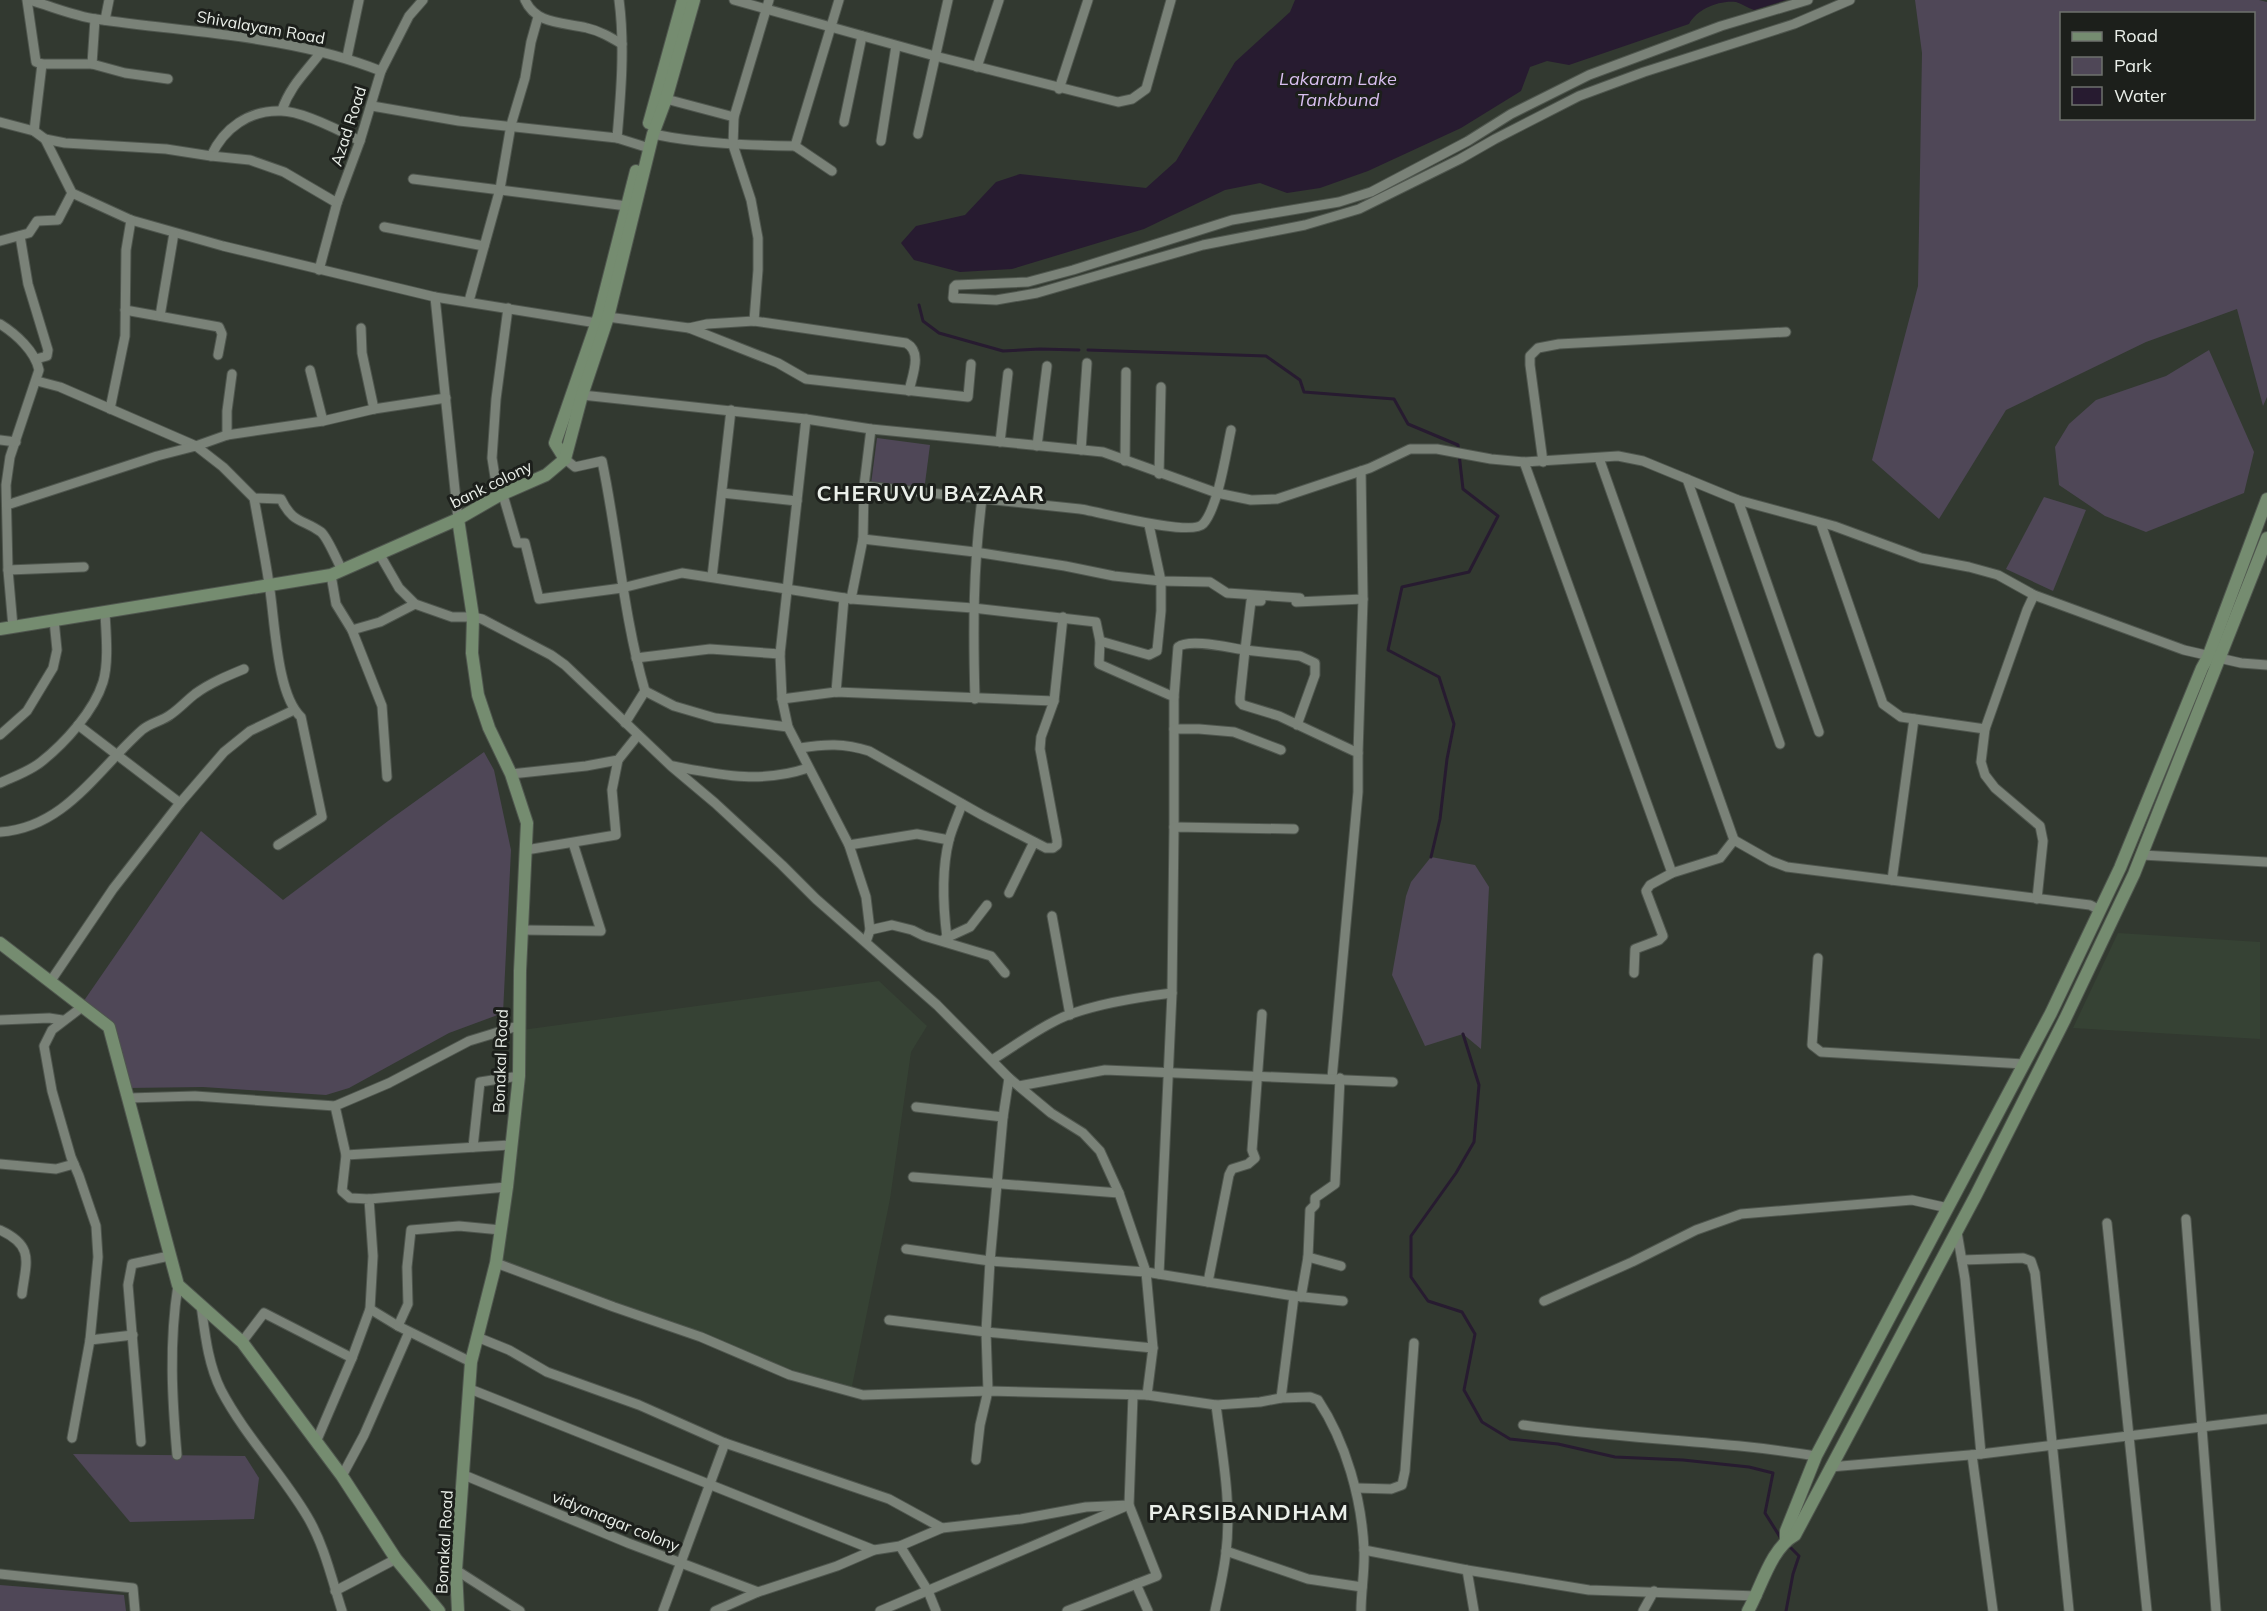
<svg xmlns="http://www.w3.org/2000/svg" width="2267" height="1611" font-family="Mulish,sans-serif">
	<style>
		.built { fill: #364234 }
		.green { fill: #4f4757; fill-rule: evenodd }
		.water { fill: #271b30 }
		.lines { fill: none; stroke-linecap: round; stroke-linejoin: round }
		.stream { stroke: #271b30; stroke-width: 3 }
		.street-casing { stroke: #4f564e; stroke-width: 11 }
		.secondary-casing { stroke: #4f564e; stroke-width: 14 }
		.street { stroke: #7a8278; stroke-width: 9 }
		.secondary { stroke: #758c70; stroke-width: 12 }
		.labels { text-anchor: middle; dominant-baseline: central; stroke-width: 6; stroke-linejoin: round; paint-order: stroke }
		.street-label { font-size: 16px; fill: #eaefe9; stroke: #1c1f1b }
		.water-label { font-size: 18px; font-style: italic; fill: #d8bfef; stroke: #1c1f1b }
		.district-label { font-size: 22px; font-weight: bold; letter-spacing: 1.5px; fill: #eaefe9; stroke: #1c1f1b }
	</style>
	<rect width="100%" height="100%" fill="#323930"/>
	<g class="built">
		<path d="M2118,933L2260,942V1039L2073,1028Z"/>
		<path d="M879,981L927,1026L911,1052L890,1199L851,1391L499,1264L522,1030Z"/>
	</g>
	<g class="green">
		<path d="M1915,0H2259L2267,2V397L2263,406L2237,309L2146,342L2006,410L1939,519L1872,460L1918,286L1922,53ZM2062,14H2254V118H2062Z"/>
		<path d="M2209,350L2254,452L2244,493L2146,532L2105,516L2059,485L2055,447L2069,424L2096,400L2166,376Z"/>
		<path d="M877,438L930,445L924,491L871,484Z"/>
		<path d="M2044,497L2086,510L2053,591L2006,569Z"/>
		<path d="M484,752L494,770L511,850L503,1013L449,1033L349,1088L326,1095L203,1087L127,1088L109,1027L81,1005L201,831L283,900L388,821Z"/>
		<path d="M1431,857L1475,865L1489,887L1481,1049L1463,1034L1425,1046L1392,975L1406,896L1411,882Z"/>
		<path d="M73,1454L245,1456L259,1478L254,1519L130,1522Z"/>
		<path d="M0,1585L124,1595L126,1611H0Z"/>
	</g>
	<path class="water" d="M1295,0H1786L1754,10C1748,8 1742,4 1736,2C1719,0 1697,9 1689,24L1569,65L1547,61L1530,67L1521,91L1461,128L1368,171L1320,188L1287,193L1260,183L1225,190L1144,229L1012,269L960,272L914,260L901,243L916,226L965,215L996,182L1020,174L1146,188L1176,161L1235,62L1290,12Z"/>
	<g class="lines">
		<g class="stream">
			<path d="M919,305L923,321L939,333L1003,351L1040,349L1079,350"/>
			<path d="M1088,350L1266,356L1300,380L1304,392L1394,399L1408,424L1458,445L1463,489L1498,516L1469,572L1402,587L1388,650L1439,677L1454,724L1447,759L1440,819L1431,857"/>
			<path d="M1463,1034L1479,1085L1474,1142L1456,1173L1411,1236V1277L1428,1301L1462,1312L1475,1334L1464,1390L1482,1422L1510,1439L1558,1444L1615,1457L1683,1460L1749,1467L1773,1473L1765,1513L1782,1540"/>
			<path d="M1786,1611L1793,1574L1799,1556L1787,1544"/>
		</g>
		<defs>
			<g id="street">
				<path d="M27,0L36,62L42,64H92L125,73L168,79"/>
				<path d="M29,0C51,6 74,16 96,19C191,33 290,35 381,71"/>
				<path d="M525,0C536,25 564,22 587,28C600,31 610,37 622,44"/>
				<path d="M734,0L935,56L1118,102L1132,99L1146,89L1171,0"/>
				<path d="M1808,0L1721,26L1589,75L1511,114L1468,141L1371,192L1339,202L1232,220L1073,270L1028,282L956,285L954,287L953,298L996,300L1037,293L1203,245L1305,225L1359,209L1460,159L1495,139L1579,96L1644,72L1794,24L1850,0"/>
				<path d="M105,20L109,0"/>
				<path d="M347,57L359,0"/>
				<path d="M92,64L95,19"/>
				<path d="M977,67L999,0"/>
				<path d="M1059,89L1088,0"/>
				<path d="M666,99L734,117"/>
				<path d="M372,106L459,121L617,138L649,148"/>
				<path d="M282,110C290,86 306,72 321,52"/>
				<path d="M0,122L34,131L45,139L65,143L166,149L211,156C224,128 249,110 281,111C302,111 341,131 360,141"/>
				<path d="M844,122L862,36"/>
				<path d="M34,131L42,64"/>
				<path d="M653,134C700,144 747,145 795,146"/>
				<path d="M918,134L948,0"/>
				<path d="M617,138C621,93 625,45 619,0"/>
				<path d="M45,139L72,193L131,220L223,246L435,297L603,324"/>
				<path d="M881,141L896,46"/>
				<path d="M211,156L250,160L284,172L337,203"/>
				<path d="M832,171L795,146L839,0"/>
				<path d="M413,179L627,206"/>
				<path d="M384,227L484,246"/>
				<path d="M20,236L28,284L48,350L47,356L36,359"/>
				<path d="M0,241L29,233L37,221L58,220L72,193"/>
				<path d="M319,270L337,203L360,141L381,71L409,16L423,0"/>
				<path d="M435,297L458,519"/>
				<path d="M469,301L500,189L511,125L525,78L531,42L538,17"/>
				<path d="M125,310L219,327L222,334L218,355"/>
				<path d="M160,316L174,233"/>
				<path d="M608,317L689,328L778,363L806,379L968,397L971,364"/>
				<path d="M754,321L758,270V238L751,200L733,145L734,117L769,0"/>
				<path d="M0,324C16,334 35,351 39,370L10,457L6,485L8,570L13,627"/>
				<path d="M361,328L362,353L374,409"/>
				<path d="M689,328L707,324L754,321L906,343C923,352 912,376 909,391"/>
				<path d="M310,370L323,421"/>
				<path d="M37,381L60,387L196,446L227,435L323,421L374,409L446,398"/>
				<path d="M582,395L806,419L871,429L1103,452L1217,493L1251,500L1277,499L1370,468L1410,449H1437L1491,459L1524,462L1618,456L1643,461L1738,500L1834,526L1921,558L1969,567L1998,575L2034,595L2184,650L2241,663L2267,665"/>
				<path d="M110,409L125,336L126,250L131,220"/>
				<path d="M806,419L780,654L782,699L788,727L849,845L866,897L870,930L866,942"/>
				<path d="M227,435V411L232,374"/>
				<path d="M0,440L16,442"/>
				<path d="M1000,442L1008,373"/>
				<path d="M1037,446L1047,366"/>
				<path d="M1081,450L1087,363"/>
				<path d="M1599,458L1734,840"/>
				<path d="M565,459L575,467L602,461C618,537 623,615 645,691L625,723"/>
				<path d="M1125,461L1126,372"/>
				<path d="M1524,462L1672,873L1720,858L1734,840L1771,861L1787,867L2090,905L2100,910"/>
				<path d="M1543,462L1530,365V356L1538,348L1559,344L1786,332"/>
				<path d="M1159,474L1161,387"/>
				<path d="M1687,479L1780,744"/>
				<path d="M864,486L1080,509C1101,512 1191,537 1203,524C1218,508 1226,453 1231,430"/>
				<path d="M722,493L797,501"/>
				<path d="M503,495L517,543H525L539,599L622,588L682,573L851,599L973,608L1096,622L1100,641L1099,664L1174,697V827"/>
				<path d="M498,496L492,458L496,399L508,308"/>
				<path d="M254,498C259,527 265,556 269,584C275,618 276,694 301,717L322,817L278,845"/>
				<path d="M1738,500L1819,732"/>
				<path d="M7,505L157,456L196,446L223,467L254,498L281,499C293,524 303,519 321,532C328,538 337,561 342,570"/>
				<path d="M1821,524L1883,704L1901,717L1985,729"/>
				<path d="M863,539L975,552L1065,566L1114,576L1161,581L1210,582L1227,593L1300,598"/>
				<path d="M380,555L399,588L415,604L452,617H473L482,619L551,655L565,665L671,766L715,803L782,865L816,899L937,1005L1009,1078L1051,1113L1083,1133L1100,1151L1119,1193L1146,1272L1153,1348L1147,1395"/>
				<path d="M8,570L84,567"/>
				<path d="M331,575L336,604L352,630L382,706L387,777"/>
				<path d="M712,577L731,410"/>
				<path d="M2034,595L2027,610L1985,729L1981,762L1985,775L1995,788L2040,826L2043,841L2037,899"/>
				<path d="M851,599L863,539L864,486L871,429"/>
				<path d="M1296,602L1363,599L1361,471"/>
				<path d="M352,630L380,622L415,604"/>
				<path d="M1100,641L1149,655L1157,651L1161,611V581L1149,525"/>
				<path d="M636,658L710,649L780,654"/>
				<path d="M645,691L674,706L715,718L788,727"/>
				<path d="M836,692L844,598"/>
				<path d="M1174,697L1178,647C1190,638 1230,648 1245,650L1251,601H1261"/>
				<path d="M782,699L836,692L1054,701"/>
				<path d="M975,699C973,630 973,568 982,499"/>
				<path d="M78,725L180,803"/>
				<path d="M1297,725L1315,675V663L1300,656L1245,650L1240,697V702L1243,705L1279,716L1358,753V792L1332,1078"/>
				<path d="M1174,729H1199L1234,732L1281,750"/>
				<path d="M0,735L27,711L53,668L57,650L54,620"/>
				<path d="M800,748C825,744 844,743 869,751L982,815L1046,848H1053L1057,845V840L1040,749L1041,737L1054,701L1063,617"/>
				<path d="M1358,753L1363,599"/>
				<path d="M673,766C721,775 760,784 808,768"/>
				<path d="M511,774L586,766L618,760L638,735"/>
				<path d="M0,783C13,777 30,771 41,762C65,743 94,711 103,682C109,662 106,633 105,613"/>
				<path d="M0,832C65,828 98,769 142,730C150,723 162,721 170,715C179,709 186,701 195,694C210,683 227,676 244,669"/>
				<path d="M849,845L917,834L949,840"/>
				<path d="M526,850L616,835L612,790L618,760"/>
				<path d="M2142,855L2267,862"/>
				<path d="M1892,880L1914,719"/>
				<path d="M1009,893L1034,842"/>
				<path d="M1052,916L1070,1015"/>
				<path d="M522,930L601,931L573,843"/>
				<path d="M870,930L892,925L912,930L924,936L991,956L1005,973"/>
				<path d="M947,938C943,906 941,872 949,840C952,828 958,816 962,804"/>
				<path d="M944,939L970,927L987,905"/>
				<path d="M1818,958L1812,1045L1821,1052L2024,1064"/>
				<path d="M1634,973L1635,949L1659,940L1663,936L1646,891L1650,885L1672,873"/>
				<path d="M50,982L113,889L180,803L224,752L250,731L294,710"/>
				<path d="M0,1020L49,1018L62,1020"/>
				<path d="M992,1060C1013,1047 1033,1032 1055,1021C1083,1006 1140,997 1172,993"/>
				<path d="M1019,1086L1105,1070L1393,1082"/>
				<path d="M129,1098L195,1096L335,1106L389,1083L469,1041L518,1026"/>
				<path d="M916,1107L1003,1117"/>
				<path d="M473,1147L480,1082L519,1076"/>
				<path d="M346,1155L511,1145"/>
				<path d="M0,1164L56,1169L74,1164"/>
				<path d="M913,1177L1119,1193"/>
				<path d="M369,1199L507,1187"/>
				<path d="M2186,1219L2216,1611"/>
				<path d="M2107,1223L2147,1611"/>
				<path d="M0,1230C35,1246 26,1262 22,1294"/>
				<path d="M1957,1232L1965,1279L1981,1454"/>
				<path d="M906,1249L990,1261L1146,1272L1294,1296L1343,1301"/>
				<path d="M1308,1257L1341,1266"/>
				<path d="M1962,1260L2023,1258L2031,1261L2035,1273L2069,1611"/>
				<path d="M496,1263L614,1307L701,1337L790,1375L863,1395L988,1391L1147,1395L1216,1405L1260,1402L1281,1398L1310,1397L1318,1400C1346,1442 1362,1500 1364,1550C1365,1570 1361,1591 1361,1611"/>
				<path d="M1159,1274L1172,993L1174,827L1294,829"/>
				<path d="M1208,1282L1229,1175L1232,1169L1248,1164L1255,1158L1252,1150L1262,1014"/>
				<path d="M1301,1297L1308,1257L1310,1210L1315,1205V1198L1335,1184L1340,1078"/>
				<path d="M1544,1301L1632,1262L1696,1230L1741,1214L1912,1200L1948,1208"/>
				<path d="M201,1305C205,1334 208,1364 221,1390C245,1436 281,1472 307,1516C324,1544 332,1580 342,1611"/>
				<path d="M370,1309L398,1326L471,1362"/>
				<path d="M889,1320L986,1332L1153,1348"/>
				<path d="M398,1326L408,1304L407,1267L411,1230L459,1226L501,1230"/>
				<path d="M477,1337L509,1350L547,1372L639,1405L725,1443L889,1499L942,1528"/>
				<path d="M90,1340L133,1335"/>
				<path d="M242,1342L264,1313L352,1358"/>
				<path d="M470,1389L874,1550"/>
				<path d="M1281,1398L1294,1296"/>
				<path d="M1523,1425C1620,1439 1719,1440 1816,1456"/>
				<path d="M72,1438L90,1340L98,1257L96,1226L79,1176L71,1157L52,1091L44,1046L52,1030L82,1007"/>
				<path d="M141,1442L128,1285L132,1264L169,1256"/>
				<path d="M316,1442L352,1358L370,1309L373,1256L369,1199L350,1198L342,1191L346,1155L335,1106"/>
				<path d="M177,1455C172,1398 169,1343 178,1285"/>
				<path d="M1972,1455L1993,1611"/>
				<path d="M976,1460L980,1425L988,1391L986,1332L990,1261L1003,1117L1009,1078"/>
				<path d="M1830,1467L1981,1454L2267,1419"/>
				<path d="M464,1475L628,1543L758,1592"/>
				<path d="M342,1476L364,1435L409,1332"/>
				<path d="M1356,1488L1391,1489L1402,1485L1405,1471L1414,1343"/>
				<path d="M900,1546L928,1591L936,1611"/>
				<path d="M1364,1550L1467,1570L1589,1590L1757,1596"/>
				<path d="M1226,1551L1308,1579L1362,1587"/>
				<path d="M456,1570L520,1611"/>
				<path d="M1467,1570L1474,1611"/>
				<path d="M0,1574L133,1588L135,1611"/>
				<path d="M1136,1584L1148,1611"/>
				<path d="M335,1591L396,1559"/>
				<path d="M663,1611L725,1443"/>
				<path d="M715,1611L758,1592L837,1566L874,1550L900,1546L942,1528L1021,1519L1086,1507L1129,1505"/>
				<path d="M880,1611L1124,1507"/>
				<path d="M1067,1611L1157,1576L1129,1505L1133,1395"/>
				<path d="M1215,1611C1219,1591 1224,1572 1226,1552C1232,1504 1222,1453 1216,1405"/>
				<path d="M1643,1611L1654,1591"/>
			</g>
			<g id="secondary">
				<path d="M649,123L683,0"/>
				<path d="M565,459L555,443L599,316L636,171"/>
				<path d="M458,519L473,617L472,653L478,695L489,728L511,774L527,823L520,971L519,1076L507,1187L496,1263L471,1362L456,1570L458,1611"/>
				<path d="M0,629L331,575L458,519L498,496L546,475L565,459L582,395L608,317L653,134L666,99L694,0"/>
				<path d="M0,943L109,1027L178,1285L242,1342L342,1476L396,1559L439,1611"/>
				<path d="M1786,1540V1531L1816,1456L2051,1013L2120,868L2202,668L2208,657L2267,499"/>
				<path d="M1748,1611C1761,1588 1771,1548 1795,1535L1976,1195L2065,1019L2134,874L2267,538"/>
			</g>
		</defs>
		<use href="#street" class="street-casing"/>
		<use href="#secondary" class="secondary-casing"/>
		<use href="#street" class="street"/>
		<use href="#secondary" class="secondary"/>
	</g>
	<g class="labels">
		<g class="street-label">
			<text transform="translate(261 27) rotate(10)">Shivalayam Road</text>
			<text transform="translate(348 126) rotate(-72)">Azad Road</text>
			<text transform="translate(491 484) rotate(-26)">bank colony</text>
			<text transform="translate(500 1061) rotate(-88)">Bonakal Road</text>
			<text transform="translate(616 1521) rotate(22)">vidyanagar colony</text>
			<text transform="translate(444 1542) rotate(-87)">Bonakal Road</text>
		</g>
		<g class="water-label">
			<text x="1338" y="78">Lakaram Lake<tspan x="1338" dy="21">Tankbund</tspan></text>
		</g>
		<g class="district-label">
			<text x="931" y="493">CHERUVU BAZAAR</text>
			<text x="1249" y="1512">PARSIBANDHAM</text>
		</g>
	</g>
	<rect x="2060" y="12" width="195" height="108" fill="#1c1f1b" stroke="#6e726d" stroke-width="1.5"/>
	<rect x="2072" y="32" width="30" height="9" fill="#758c70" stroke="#6e726d" stroke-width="1.5"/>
	<text x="2114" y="42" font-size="18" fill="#eaefe9">Road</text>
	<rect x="2072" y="57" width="30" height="18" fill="#4f4757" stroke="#6e726d" stroke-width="1.5"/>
	<text x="2114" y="72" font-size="18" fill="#eaefe9">Park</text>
	<rect x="2072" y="87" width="30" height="18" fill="#271b30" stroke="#6e726d" stroke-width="1.5"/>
	<text x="2114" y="102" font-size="18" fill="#eaefe9">Water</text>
</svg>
